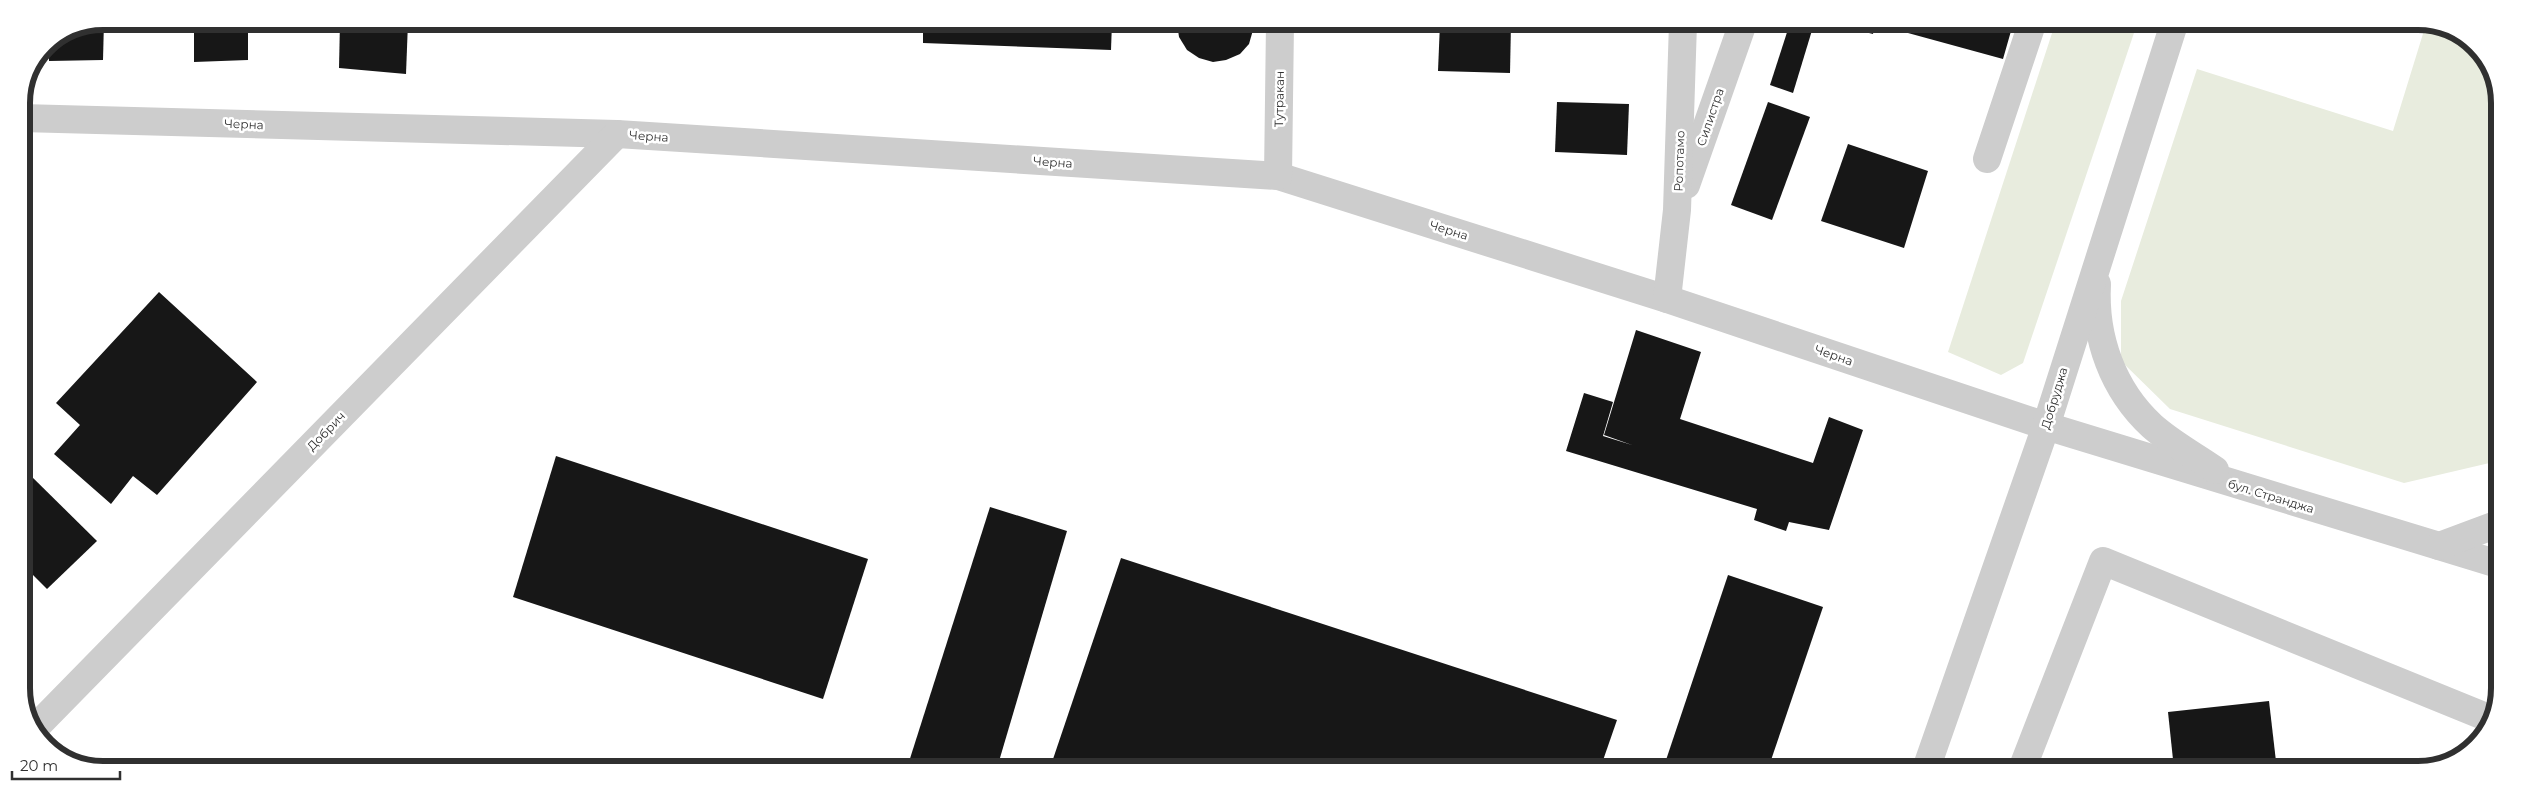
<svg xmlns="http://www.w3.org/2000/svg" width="2521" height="791" font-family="Montserrat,sans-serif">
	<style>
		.green { fill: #e8ecde }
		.building { fill: #171717 }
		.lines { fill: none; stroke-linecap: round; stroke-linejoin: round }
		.minor { stroke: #cdcdcd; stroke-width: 28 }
		.labels { text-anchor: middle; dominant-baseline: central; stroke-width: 5; stroke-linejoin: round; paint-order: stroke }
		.street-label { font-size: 12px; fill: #303030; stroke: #fff }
		.rim { fill: none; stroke: #303030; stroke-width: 6 }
	</style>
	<rect width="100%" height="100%" fill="#fff"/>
	<g class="green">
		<path d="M2055,24H2137L2023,363L2001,375L1948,352Z"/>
		<path d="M2426,24H2439L2483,53L2500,97L2498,461L2404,483L2170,409L2121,361V301L2197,69L2393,131Z"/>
	</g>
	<g class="building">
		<path d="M104,21L103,60L49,61V43Z"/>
		<path d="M194,21H248V60L194,62Z"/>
		<path d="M340,22H408L406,74L339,68Z"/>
		<path d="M923,22H1112L1111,50L923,43Z"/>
		<path d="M1177,23H1255L1249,44L1240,54L1226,60L1213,62L1199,58L1187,50L1179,37Z"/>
		<path d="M1440,23H1511L1510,73L1438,71Z"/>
		<path d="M1790,23H1801L1813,27L1793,93L1770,85Z"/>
		<path d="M1828,23H1875L1873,34Z"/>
		<path d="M1899,23L2002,24H2013L2003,59L1897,30Z"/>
		<path d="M1557,102L1629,104L1627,155L1555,152Z"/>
		<path d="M1768,102L1810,117L1772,220L1731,205Z"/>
		<path d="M1848,144L1928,171L1904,248L1821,221Z"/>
		<path d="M159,292L257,382L157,495L133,476L111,504L54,454L80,425L56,403Z"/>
		<path d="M1636,330L1701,352L1680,419L1813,463L1829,417L1863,430L1829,530L1789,522L1786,531L1754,520L1757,509L1566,451L1584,393L1613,402L1603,436L1632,445L1604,435Z"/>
		<path d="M556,456L868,559L823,699L513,597Z"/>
		<path d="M27,472L97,541L47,589L21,563V478Z"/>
		<path d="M990,507L1067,531L997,768H907Z"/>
		<path d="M1121,558L1617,720L1600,769L1050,768Z"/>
		<path d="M1728,575L1823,607L1768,769H1663Z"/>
		<path d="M2269,701L2277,770L2174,769L2168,712Z"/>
	</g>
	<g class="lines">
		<g class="minor">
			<path d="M21,118L617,134L1278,176L1667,299L2046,426L2498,564"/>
			<path d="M1987,159L2032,24"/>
			<path d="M1278,176L1280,23"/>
			<path d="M1686,185L1743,23"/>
			<path d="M2097,284C2094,338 2113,390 2152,426C2171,443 2195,456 2215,470"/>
			<path d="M1667,299L1677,210L1683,23"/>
			<path d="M2439,546L2498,524"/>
			<path d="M35,728L617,134"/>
			<path d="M1926,769L2046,426L2174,24"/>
			<path d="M2022,769L2103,561L2491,719"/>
		</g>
	</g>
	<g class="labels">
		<g class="street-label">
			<text transform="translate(1279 99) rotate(-89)">Тутракан</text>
			<text transform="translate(1710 117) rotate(-71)">Силистра</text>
			<text transform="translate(244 124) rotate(2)">Черна</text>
			<text transform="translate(649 136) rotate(4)">Черна</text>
			<text transform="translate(1679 161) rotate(-88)">Ропотамо</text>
			<text transform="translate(1053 162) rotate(4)">Черна</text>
			<text transform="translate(1449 230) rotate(17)">Черна</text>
			<text transform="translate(1834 355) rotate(19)">Черна</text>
			<text transform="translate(2054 398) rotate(-73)">Добруджа</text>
			<text transform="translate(326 431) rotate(-46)">Добрич</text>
			<text transform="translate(2271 496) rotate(17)">бул. Странджа</text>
		</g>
	</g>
	<path d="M0 0H2521V791H0ZM103 30H2418A73 73 0 0 1 2491 103V688A73 73 0 0 1 2418 761H103A73 73 0 0 1 30 688V103A73 73 0 0 1 103 30Z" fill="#fff" fill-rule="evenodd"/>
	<path class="rim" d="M103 30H2418A73 73 0 0 1 2491 103V688A73 73 0 0 1 2418 761H103A73 73 0 0 1 30 688V103A73 73 0 0 1 103 30Z"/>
	<path d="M12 771v8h108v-8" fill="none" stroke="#303030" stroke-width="2.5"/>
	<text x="20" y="771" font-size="15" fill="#303030" stroke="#ffffff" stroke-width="4" paint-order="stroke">20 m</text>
</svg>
